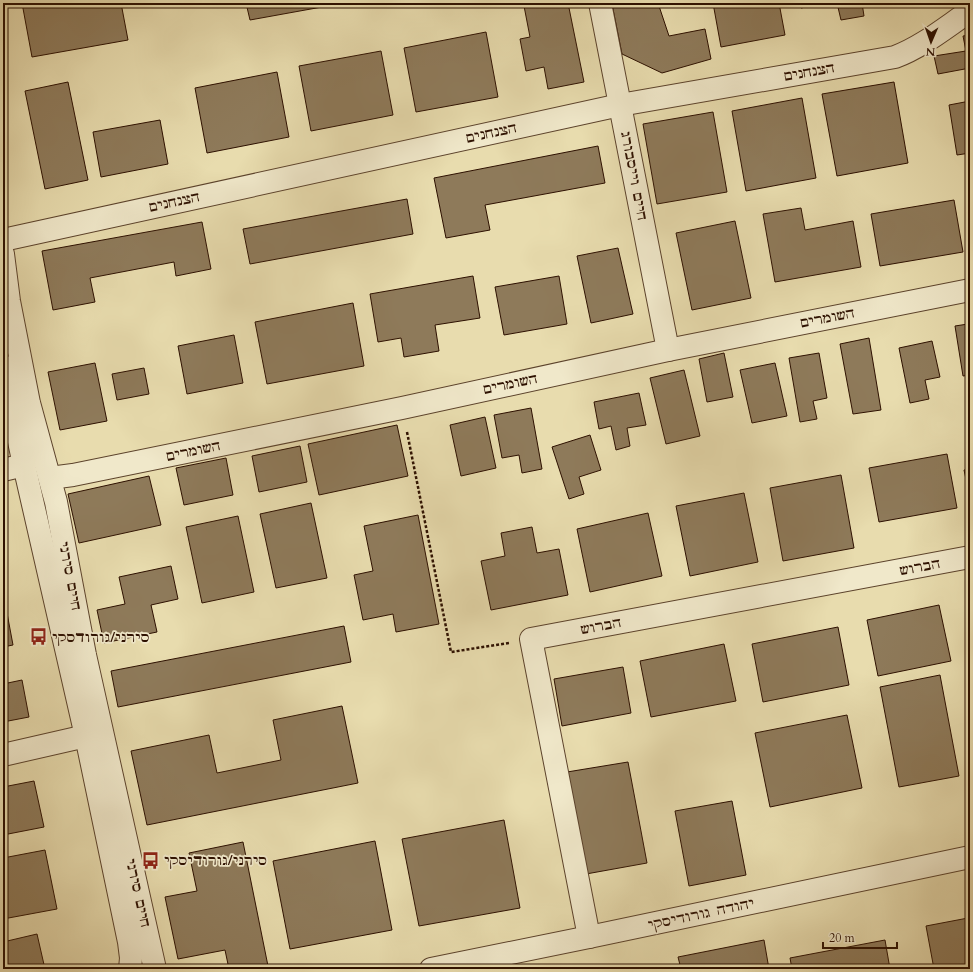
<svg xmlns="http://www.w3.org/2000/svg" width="973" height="972" font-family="Cardo,'Frank Ruhl Libre',serif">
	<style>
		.building { fill: #8e7a5a; stroke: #2d1000 }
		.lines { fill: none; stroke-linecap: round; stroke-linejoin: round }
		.minor-casing { stroke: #5c432c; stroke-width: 24 }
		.path { stroke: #2d1000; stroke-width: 2.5; stroke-dasharray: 3 2; stroke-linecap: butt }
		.minor { stroke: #f0e8ca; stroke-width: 22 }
		.labels { text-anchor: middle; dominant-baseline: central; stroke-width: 3.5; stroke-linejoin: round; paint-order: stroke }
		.street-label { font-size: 14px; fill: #2d1000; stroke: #f0e8ca }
		.poi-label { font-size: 14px; font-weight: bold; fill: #2d1000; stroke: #f0e8ca; text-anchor: start }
	</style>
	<rect width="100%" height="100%" fill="#e8dcae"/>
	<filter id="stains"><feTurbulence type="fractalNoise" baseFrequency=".005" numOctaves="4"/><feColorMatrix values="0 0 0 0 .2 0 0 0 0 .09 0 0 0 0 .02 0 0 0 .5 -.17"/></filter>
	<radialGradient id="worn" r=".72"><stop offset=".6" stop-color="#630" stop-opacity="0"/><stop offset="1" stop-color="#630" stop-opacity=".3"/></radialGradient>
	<g class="building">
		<path d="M22,3H121L128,40L32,57Z"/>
		<path d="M246,3H344L250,20Z"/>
		<path d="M541,3H568L584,82L548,89L544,67L526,71L520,39L530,37L524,6Z"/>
		<path d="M621,3H658L669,36L705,29L711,59L662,73L622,54L612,4Z"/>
		<path d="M713,3H779L785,35L721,47Z"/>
		<path d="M800,3H826L801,8Z"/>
		<path d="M837,3H862L864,16L841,20Z"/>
		<path d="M486,32L498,97L416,112L404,48Z"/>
		<path d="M970,35V68L938,74L934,56L966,51L963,36Z"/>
		<path d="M381,51L393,115L311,131L299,66Z"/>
		<path d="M277,72L289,137L207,153L195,88Z"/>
		<path d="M68,82L88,180L45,189L25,91Z"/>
		<path d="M894,82L908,163L837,176L822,94Z"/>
		<path d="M802,98L816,178L746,191L732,111Z"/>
		<path d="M970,101V153L957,155L949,105Z"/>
		<path d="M713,112L727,192L657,204L643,124Z"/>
		<path d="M160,120L168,164L101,177L93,132Z"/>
		<path d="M598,146L605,183L485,205L490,230L446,238L434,178Z"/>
		<path d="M407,199L413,234L250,264L243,229Z"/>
		<path d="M954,200L963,252L880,266L871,214Z"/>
		<path d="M801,208L805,230L853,221L861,267L775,282L763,214Z"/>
		<path d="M735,221L751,298L692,310L676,233Z"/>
		<path d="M202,222L211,269L176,276L174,262L90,278L95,302L53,310L42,251Z"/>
		<path d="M618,248L633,314L591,323L577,256Z"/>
		<path d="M473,276L480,318L435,325L439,351L404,357L401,338L378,342L370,294Z"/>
		<path d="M559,276L567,324L504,335L495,287Z"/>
		<path d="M353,303L364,366L267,384L255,322Z"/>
		<path d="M968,324H970V375L963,376L955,326Z"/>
		<path d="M234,335L243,383L187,394L178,346Z"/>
		<path d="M869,338L881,410L853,414L840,344Z"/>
		<path d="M932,341L940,377L925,380L929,399L910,403L899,348Z"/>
		<path d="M724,353L733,397L707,402L699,359Z"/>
		<path d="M819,353L827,398L813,401L817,419L800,422L789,358Z"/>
		<path d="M95,363L107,421L60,430L48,372Z"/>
		<path d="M775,363L787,416L752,423L740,370Z"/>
		<path d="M144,368L149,394L117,400L112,374Z"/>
		<path d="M684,370L700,436L666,444L650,378Z"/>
		<path d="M639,393L646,425L627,428L630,446L616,450L611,426L599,429L594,402Z"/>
		<path d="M531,408L542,469L522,473L519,455L502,458L494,415Z"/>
		<path d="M485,417L496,468L461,476L450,425Z"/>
		<path d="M397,425L408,476L319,495L308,444Z"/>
		<path d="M590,435L601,470L579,477L584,494L569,499L552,447Z"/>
		<path d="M300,446L307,482L259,492L252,456Z"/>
		<path d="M947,454L957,508L879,522L869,468Z"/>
		<path d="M226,458L233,495L184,505L176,468Z"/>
		<path d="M970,469V498L964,470Z"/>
		<path d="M841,475L854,548L783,561L770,488Z"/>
		<path d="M149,476L161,525L79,543L68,494Z"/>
		<path d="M744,493L758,562L690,576L676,506Z"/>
		<path d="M311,503L327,578L276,588L260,514Z"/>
		<path d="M648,513L662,576L590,592L577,529Z"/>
		<path d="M418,515L439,624L396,632L393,614L363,620L354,575L373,571L364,526Z"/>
		<path d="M238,516L254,592L202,603L186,527Z"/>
		<path d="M532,527L537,553L559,549L568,595L491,610L481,561L505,556L501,533Z"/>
		<path d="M171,566L178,599L151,605L157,632L104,643L97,610L125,604L119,577Z"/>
		<path d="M939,605L951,661L878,676L867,620Z"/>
		<path d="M7,613L13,645L3,647V614Z"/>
		<path d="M344,626L351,662L118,707L111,671Z"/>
		<path d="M838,627L849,685L763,702L752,644Z"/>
		<path d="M724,644L736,701L651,717L640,661Z"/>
		<path d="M623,667L631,713L562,726L554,679Z"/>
		<path d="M940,675L959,776L899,787L880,687Z"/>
		<path d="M22,680L29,717L3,722V684Z"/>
		<path d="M342,706L358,783L147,825L131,751L209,735L217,773L281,760L273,720Z"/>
		<path d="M847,715L862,788L770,807L755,733Z"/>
		<path d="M628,762L647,863L586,874L567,772Z"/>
		<path d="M34,781L44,827L3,835V787Z"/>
		<path d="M732,801L746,875L689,886L675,811Z"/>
		<path d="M504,820L520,908L419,926L402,839Z"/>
		<path d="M375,841L392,930L290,949L273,861Z"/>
		<path d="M243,842L268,966L254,969H229L225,950L178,959L165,897L197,891L189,853Z"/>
		<path d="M45,850L57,909L3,919V858Z"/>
		<path d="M968,918L970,928V969H934L926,926Z"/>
		<path d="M37,934L45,969H3V942Z"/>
		<path d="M764,940L769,969H681L678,957Z"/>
		<path d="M885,940L890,969H792L790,958Z"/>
	</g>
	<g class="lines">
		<defs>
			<g id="minor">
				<path d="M600,3L668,350"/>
				<path d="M3,240L620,105L895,57C922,47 946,27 970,11"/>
				<path d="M3,254L9,301L29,403L56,502L85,655L155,969"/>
				<path d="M3,366L24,465L86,736L129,942L131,958L130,969"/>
				<path d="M3,470L24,465"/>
				<path d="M50,478L73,475L402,408L668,350L970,290"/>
				<path d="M3,755L86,736"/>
				<path d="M589,937L531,639L970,557"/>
				<path d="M431,969L589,937L970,857"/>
			</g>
		</defs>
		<use href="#minor" class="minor-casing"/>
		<path class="path" d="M407,432L451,652L509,643"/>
		<use href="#minor" class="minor"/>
	</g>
	<defs>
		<symbol id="bus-bare" viewBox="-9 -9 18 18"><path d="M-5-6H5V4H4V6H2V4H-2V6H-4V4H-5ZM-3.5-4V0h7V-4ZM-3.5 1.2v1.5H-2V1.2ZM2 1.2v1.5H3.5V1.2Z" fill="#8f2418" stroke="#f0e8ca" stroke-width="2.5" paint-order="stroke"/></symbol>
	</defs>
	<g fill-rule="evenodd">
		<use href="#bus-bare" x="26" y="624" width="25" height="25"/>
		<use href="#bus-bare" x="138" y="848" width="25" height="25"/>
	</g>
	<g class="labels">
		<g class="street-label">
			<text transform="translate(809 72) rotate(-10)">הצנחנים</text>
			<text transform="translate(491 133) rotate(-12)">הצנחנים</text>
			<text transform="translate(634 176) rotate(79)">חיים וייסבורג</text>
			<text transform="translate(174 202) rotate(-12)">הצנחנים</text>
			<text transform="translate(827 318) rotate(-11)">השומרים</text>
			<text transform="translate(510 384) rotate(-12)">השומרים</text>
			<text transform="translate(193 451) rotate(-12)">השומרים</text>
			<text transform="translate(920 567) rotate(-11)">הברוש</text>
			<text transform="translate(70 576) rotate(79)">חיים סירני</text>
			<text transform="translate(601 626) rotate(-11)">הברוש</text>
			<text transform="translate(138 893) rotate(77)">חיים סירני</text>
			<text transform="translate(701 914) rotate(-12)">יהודה גורודיסקי</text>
		</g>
		<g class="poi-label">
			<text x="52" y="637">סירני/גורודסקי</text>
			<text x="164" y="860">סירני/גורודיסקי</text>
		</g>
	</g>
	<rect width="973" height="972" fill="none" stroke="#e8dcae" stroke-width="16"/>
	<rect x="4" y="4" width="965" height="964" fill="none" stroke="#2d1000" stroke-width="2"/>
	<rect x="8" y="8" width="957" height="956" fill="none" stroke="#2d1000"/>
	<g transform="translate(931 42) rotate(182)" stroke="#f0e8ca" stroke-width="3" paint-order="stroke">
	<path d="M0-3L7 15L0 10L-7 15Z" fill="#2d1000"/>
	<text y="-6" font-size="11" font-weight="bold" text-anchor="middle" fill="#2d1000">N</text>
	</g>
	<path d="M823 942v6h74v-6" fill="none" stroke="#2d1000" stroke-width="2"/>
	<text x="829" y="942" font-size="12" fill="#2d1000" stroke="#f0e8ca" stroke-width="3" paint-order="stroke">20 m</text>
	<rect width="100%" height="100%" filter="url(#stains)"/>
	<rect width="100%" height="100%" fill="url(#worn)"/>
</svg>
